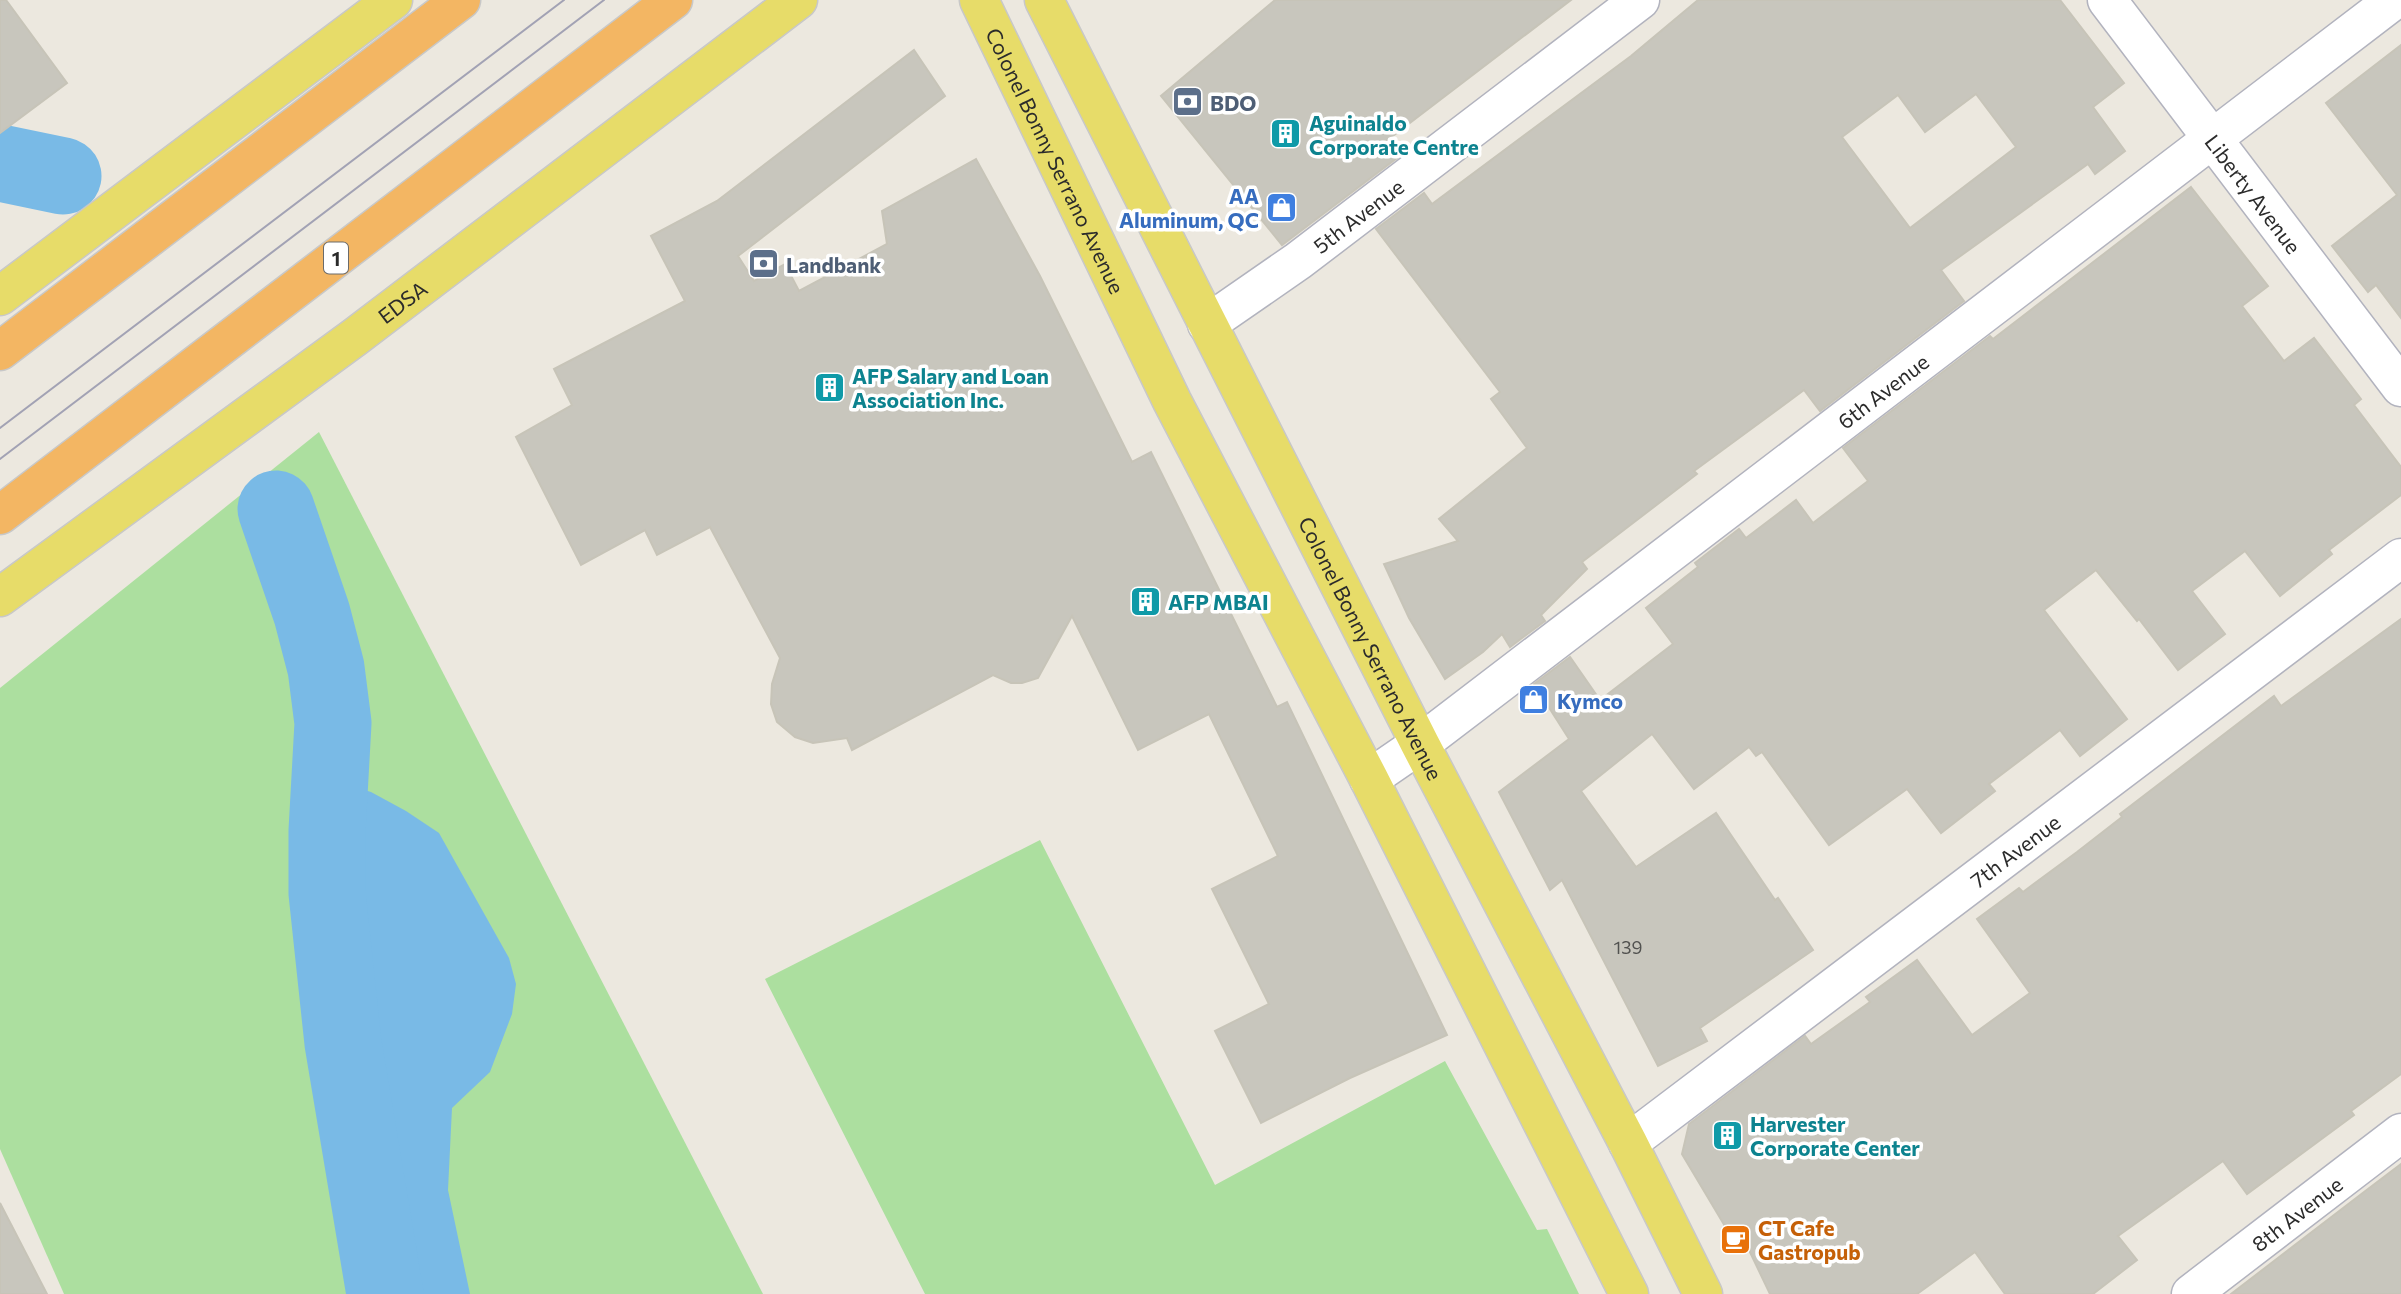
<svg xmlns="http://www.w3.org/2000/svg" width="2401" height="1294" font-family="Commissioner,sans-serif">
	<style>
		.green { fill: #acdf9f }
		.water { fill: #79bae6 }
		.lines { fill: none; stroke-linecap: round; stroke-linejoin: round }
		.river { stroke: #79bae6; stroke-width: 77 }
		.building { fill: #c8c6bd; stroke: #c7c4b8; stroke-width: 2; fill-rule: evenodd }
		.minor-casing { stroke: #b2b3be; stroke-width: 41 }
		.major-casing { stroke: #c8c8c8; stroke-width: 41 }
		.highway-casing { stroke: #c8c8c8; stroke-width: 41 }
		.minor { stroke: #fff; stroke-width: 38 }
		.major { stroke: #e7dc69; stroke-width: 38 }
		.highway { stroke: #f3b663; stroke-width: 38 }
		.tram { stroke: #a2a2b4; stroke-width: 2 }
		.labels { text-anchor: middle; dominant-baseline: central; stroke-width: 7; stroke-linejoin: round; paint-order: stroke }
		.number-label { font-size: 18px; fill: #525250 }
		.shield { fill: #fff; stroke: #6b6b6b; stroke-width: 2 }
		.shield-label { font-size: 19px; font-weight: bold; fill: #2b2b2b }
		.service-label { font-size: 21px; font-weight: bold; fill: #4e5e75; stroke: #fff; text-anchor: start }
		.culture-label { font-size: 21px; font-weight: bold; fill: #0d838f; stroke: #fff; text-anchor: start }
		.street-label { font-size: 21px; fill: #2b2b2b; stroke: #fff }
		.shop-label { font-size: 21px; font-weight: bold; fill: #366cbe; stroke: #fff; text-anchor: end }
		.food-label { font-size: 21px; font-weight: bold; fill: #c56008; stroke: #fff; text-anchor: start }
	</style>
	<rect width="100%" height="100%" fill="#ece8df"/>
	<g class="green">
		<path d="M319,432L763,1294H64L0,1149V688Z"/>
		<path d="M1040,840L1215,1185L1445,1061L1537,1230L1547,1229L1579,1294H925L765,979Z"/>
	</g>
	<path class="water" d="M351,786L371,792L406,811L439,833L509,958L516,984L512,1014L490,1072L452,1108L448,1190L470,1294H396L352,1029L336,873L338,803Z"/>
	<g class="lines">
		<g class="river">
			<path d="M0,163L63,176"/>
			<path d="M276,509L312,614L326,668L333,723L327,831V893L343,1043L385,1294"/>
		</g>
	</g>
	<g class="building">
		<path d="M0,0H6L67,83L0,133Z"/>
		<path d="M1275,0H1571L1385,142L1397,158L1282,245L1161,96Z"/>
		<path d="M1698,0H2060L2124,83L2093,107L2125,151L2095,174L2088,164L1941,270L1964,301L1820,411L1804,390L1694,471L1697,474L1582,562L1587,569L1541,615L1545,621L1510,647L1502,634L1483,652L1445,679L1409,618L1384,564L1458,541L1439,519L1527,448L1491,399L1500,392L1376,229L1424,193L1432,204L1631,56ZM1976,94L2016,147L1910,228L1842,137L1898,95L1925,132Z"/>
		<path d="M2401,45V318L2376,285L2368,292L2332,246L2397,195L2326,103Z"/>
		<path d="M914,50L945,96L738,256L754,281L785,264L799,291L887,244L882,211L976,159L1040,276L1132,462L1151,452L1277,707L1287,702L1447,1035L1350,1078L1261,1123L1215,1031L1269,1004L1212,889L1278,856L1209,714L1138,750L1072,616L1038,678L1022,683H1011L993,675L852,750L847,738L813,743L795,737L777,722L771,704L772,684L780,658L710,527L657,555L645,530L581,565L516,437L572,405L554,369L685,301L651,236L717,201Z"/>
		<path d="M2191,187L2268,286L2242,306L2284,361L2314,338L2361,399L2354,405L2401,467V495L2329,550L2332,554L2280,596L2245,551L2192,591L2225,634L2178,670L2139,619L2137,621L2096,570L2044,610L2127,719L2080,756L2060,730L1989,784L1995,791L1941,833L1907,789L1829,845L1762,752L1756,756L1749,747L1694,789L1652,734L1581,791L1636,867L1716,813L1775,900L1778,898L1813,950L1700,1028L1707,1041L1658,1066L1562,880L1550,890L1499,792L1569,739L1534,684L1570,657L1600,700L1673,644L1646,608L1698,567L1695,563L1739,529L1746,538L1796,500L1813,523L1868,481L1843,448L1990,336L1993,339Z"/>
		<path d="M2401,619V1074L2351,1111L2354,1115L2247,1194L2223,1161L2118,1236L2137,1260L2093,1294H2005L1975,1252L1917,1294H1770L1748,1248L1741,1253L1682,1154L1689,1124L1805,1036L1811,1044L1870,1002L1866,997L1917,960L1972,1035L2030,993L1977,919L2019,888L2023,892L2077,852L2122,817L2120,814L2274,696L2281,706Z"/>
		<path d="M2401,1164V1294H2231L2364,1192Z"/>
		<path d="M0,1203L47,1294H0Z"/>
	</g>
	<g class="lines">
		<defs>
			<g id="minor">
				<path id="s1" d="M2107,0L2401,387"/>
				<path id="s2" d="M1207,324L1298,261L1640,0"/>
				<path id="s3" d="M1369,779L1420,744L2394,0"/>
				<path id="s4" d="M1628,1143L2401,558"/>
				<path id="s5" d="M2191,1294L2401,1133"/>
			</g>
			<g id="major">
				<path id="s6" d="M979,0L1172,401L1369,779L1629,1294"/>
				<path id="s7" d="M1044,0L1420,744L1628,1143L1703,1294"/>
				<path d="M0,296L393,0"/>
				<path id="s8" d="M0,597L355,337L798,0"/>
			</g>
			<g id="highway">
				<path d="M0,351L461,0"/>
				<path d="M0,515L673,0"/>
			</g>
		</defs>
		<use href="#minor" class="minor-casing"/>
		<use href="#major" class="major-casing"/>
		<use href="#highway" class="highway-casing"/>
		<use href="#minor" class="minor"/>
		<use href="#major" class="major"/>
		<use href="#highway" class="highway"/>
		<g class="tram">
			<path d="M0,428L564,0"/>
			<path d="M0,459L604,0"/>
		</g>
	</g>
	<defs>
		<symbol id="bank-square" viewBox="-11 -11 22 22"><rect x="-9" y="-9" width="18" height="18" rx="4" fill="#5c6f8a" stroke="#fff"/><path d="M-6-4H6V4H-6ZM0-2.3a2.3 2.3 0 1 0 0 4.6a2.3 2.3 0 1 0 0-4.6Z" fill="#fff"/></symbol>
		<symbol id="building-square" viewBox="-11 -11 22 22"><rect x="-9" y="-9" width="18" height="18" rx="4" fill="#0f9aa8" stroke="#fff"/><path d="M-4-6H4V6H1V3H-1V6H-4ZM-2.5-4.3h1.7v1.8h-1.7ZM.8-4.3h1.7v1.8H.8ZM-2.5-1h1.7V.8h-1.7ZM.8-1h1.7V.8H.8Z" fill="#fff"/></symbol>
		<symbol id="shop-square" viewBox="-11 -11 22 22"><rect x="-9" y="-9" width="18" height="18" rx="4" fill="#3f7fe0" stroke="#fff"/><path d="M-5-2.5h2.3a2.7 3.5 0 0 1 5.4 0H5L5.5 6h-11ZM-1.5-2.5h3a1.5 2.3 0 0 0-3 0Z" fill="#fff"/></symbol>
		<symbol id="cafe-square" viewBox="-11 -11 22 22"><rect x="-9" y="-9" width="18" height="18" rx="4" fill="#e8710a" stroke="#fff"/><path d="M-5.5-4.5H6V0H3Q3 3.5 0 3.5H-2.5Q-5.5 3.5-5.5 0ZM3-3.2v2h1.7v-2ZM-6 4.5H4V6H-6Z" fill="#fff"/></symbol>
	</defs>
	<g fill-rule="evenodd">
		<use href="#bank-square" x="1170" y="84" width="35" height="35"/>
		<use href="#building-square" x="1268" y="116" width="35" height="35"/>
		<use href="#shop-square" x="1264" y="190" width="35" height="35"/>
		<use href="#bank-square" x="746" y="246" width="35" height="35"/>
		<use href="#building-square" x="812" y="370" width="35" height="35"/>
		<use href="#building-square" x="1128" y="584" width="35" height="35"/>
		<use href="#shop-square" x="1516" y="682" width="35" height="35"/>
		<use href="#building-square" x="1710" y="1118" width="35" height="35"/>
		<use href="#cafe-square" x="1718" y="1222" width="35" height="35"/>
	</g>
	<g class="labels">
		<g class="number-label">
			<text x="1628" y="947">139</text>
		</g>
		<rect class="shield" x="324" y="242.5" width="24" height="31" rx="5"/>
		<g class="shield-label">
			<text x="336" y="258">1</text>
		</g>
		<g class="service-label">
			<text x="1210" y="102">BDO</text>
			<text x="786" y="264">Landbank</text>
		</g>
		<g class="culture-label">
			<text x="1309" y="122">Aguinaldo<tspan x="1309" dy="24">Corporate Centre</tspan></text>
			<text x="852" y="375">AFP Salary and Loan<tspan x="852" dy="24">Association Inc.</tspan></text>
			<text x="1168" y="601">AFP MBAI</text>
			<text x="1750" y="1123">Harvester<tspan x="1750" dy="24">Corporate Center</tspan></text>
		</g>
		<g class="street-label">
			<text stroke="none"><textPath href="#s6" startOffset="178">Colonel Bonny Serrano Avenue</textPath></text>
			<text stroke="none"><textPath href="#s1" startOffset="243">Liberty Avenue</textPath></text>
			<text stroke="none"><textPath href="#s2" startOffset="186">5th Avenue</textPath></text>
			<text stroke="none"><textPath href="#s8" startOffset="499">EDSA</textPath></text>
			<text stroke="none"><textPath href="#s3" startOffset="644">6th Avenue</textPath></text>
			<text stroke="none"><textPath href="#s7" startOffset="726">Colonel Bonny Serrano Avenue</textPath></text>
			<text stroke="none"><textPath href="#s4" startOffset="485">7th Avenue</textPath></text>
			<text stroke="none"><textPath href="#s5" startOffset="133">8th Avenue</textPath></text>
		</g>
		<g class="shop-label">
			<text x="1259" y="195">AA<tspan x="1259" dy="24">Aluminum, QC</tspan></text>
			<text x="1557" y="700" text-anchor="start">Kymco</text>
		</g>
		<g class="food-label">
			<text x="1758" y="1227">CT Cafe<tspan x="1758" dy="24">Gastropub</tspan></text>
		</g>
	</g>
</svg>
